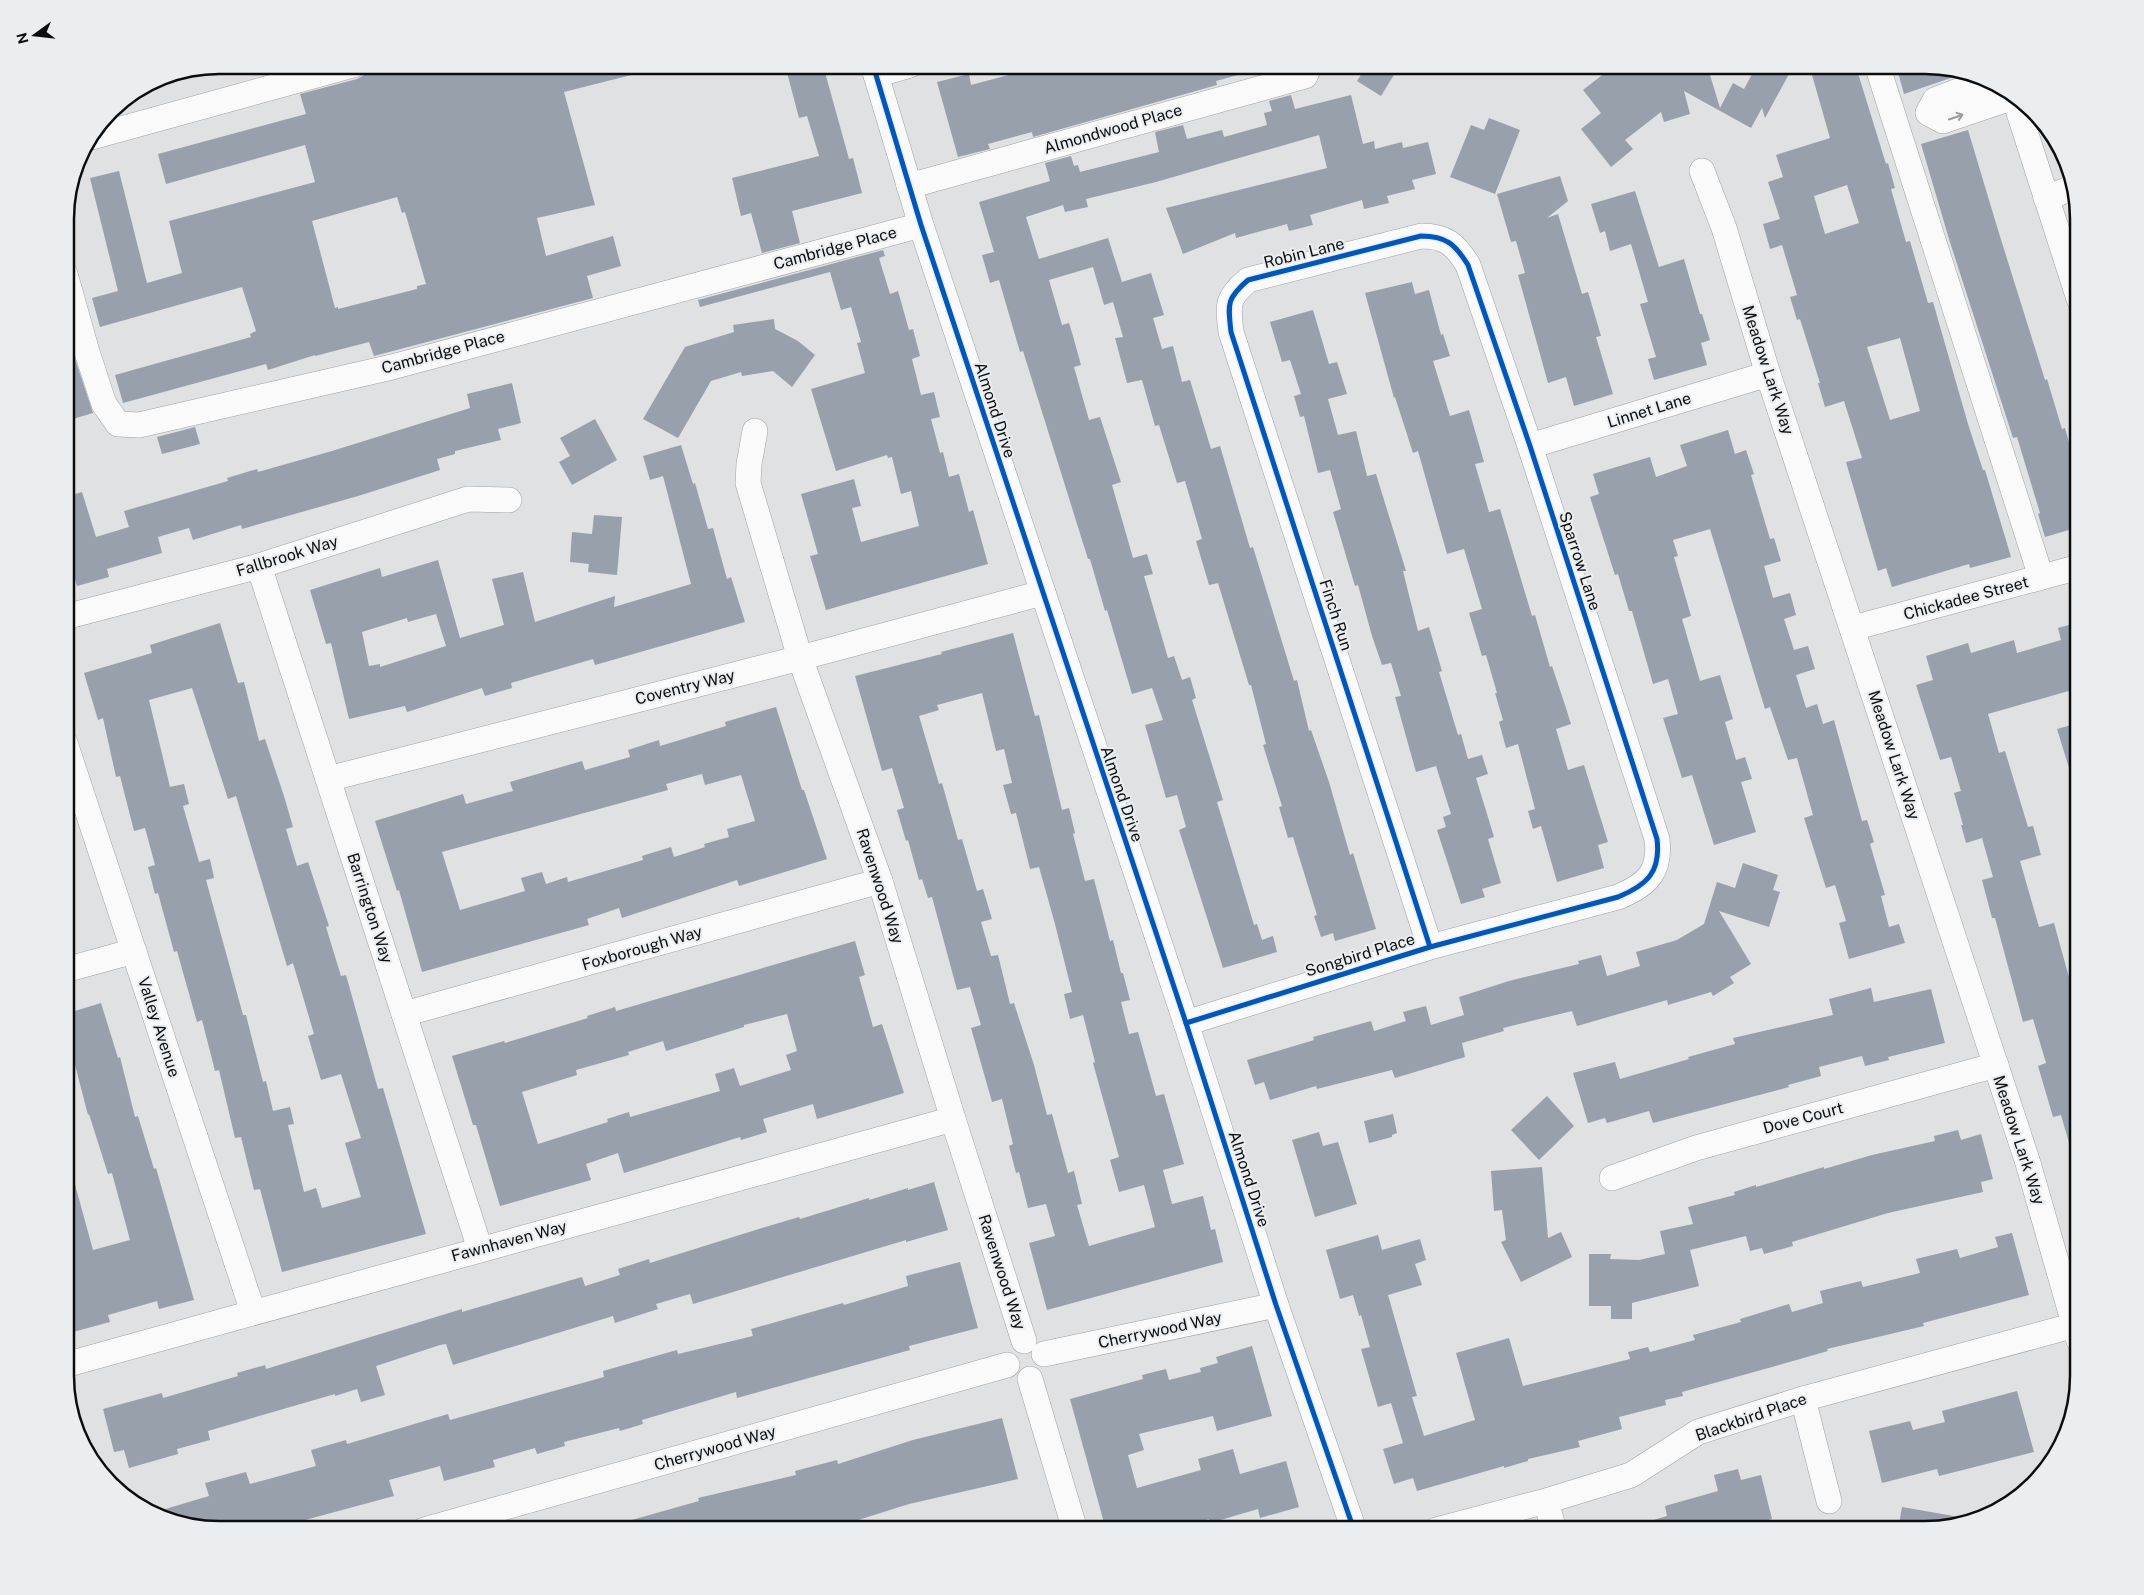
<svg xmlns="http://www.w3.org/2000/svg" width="2144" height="1595" font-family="'Public Sans',sans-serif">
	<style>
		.building { fill: #98a0ab; fill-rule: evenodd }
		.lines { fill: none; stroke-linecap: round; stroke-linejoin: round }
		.minor-casing { stroke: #a0a2a3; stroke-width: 26 }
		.minor { stroke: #fafafb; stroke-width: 25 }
		.cycleway-casing { stroke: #ebeef1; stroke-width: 8 }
		.cycleway { stroke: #0057b8; stroke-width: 5 }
		.oneway { stroke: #9b9b9c }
		.labels { text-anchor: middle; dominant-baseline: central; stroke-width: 4; stroke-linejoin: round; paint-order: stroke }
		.street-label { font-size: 16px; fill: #0c0d0e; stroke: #ebeef1 }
		.rim { fill: none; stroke: #0c0d0e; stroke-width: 2.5 }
	</style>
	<rect width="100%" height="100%" fill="#dfe1e3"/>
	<g class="building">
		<path d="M367,65H395L397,74L429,65H646L647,71L564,92L595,205L537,218L546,256L613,236L621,266L587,276L593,298L374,356L369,342L315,356V355L268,370L266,364L123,403L115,375L251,337L250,334L256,331L242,287L100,327L92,298L118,291L90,178L119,171L147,283L182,273L169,221L315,182L305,145L166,184L158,154L306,114L300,94L357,79L364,75ZM397,197L402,213L405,212L426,284L417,286V289L338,309V307L335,308L312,221Z"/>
		<path d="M785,65H823L849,159L853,158L862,193L792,211L800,243L762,253L751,213L741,216L732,178L819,156L807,116L799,118Z"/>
		<path d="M1013,65H1256V70L1216,81L1217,85L1033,137L1032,132L988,144L990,149L958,157L937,82L969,74L971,85L1016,73Z"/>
		<path d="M1258,65H1283V67L1261,73Z"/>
		<path d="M1367,65H1400L1381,96L1357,81Z"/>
		<path d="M1615,65H1707L1720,108L1733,83L1744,89L1757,65H1773L1789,74L1765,118L1762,108L1751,128L1684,91L1690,114L1664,122L1661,112L1625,140L1633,149L1611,167L1581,129L1601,113L1583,90Z"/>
		<path d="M1821,65H1850L1852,72L1857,70L1886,164L1888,163L1895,188L1891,189L1906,242L1910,241L1928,303L1933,302L1968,424L1983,470H1985L2011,557L1970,568L1969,564L1892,587L1886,568L1878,571L1846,462L1862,458L1844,401L1825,407L1818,383H1820L1800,319L1797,320L1790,297L1797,295L1782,245L1770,249L1763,224L1780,219L1768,182L1783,177L1776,155L1830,138L1810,68ZM1847,185L1859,223L1825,234L1814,196ZM1900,338L1920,411L1890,420L1867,347Z"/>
		<path d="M1896,65H1926L1968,72L1904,94Z"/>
		<path d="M1291,95L1295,109L1351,95L1363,144L1374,141L1375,149L1402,142L1403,148L1428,142L1436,174L1412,180L1415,189L1387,196L1389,203L1364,209L1362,200L1310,215L1313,225L1289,231L1287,224L1236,238L1235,233L1183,254L1166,208L1327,168L1319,135L1156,182L1086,199L1088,207L1065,212L1063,205L1026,217L1039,259L1108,238L1122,282L1151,273L1164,315L1153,318L1162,349L1173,346L1182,382L1190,380L1211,449L1220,446L1250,548L1253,547L1294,681L1297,680L1309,731L1311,730L1329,782L1350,855L1353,853L1376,929L1335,941L1333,933L1321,937L1314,916L1317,915L1293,837L1288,838L1279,807L1282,806L1263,745L1266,744L1251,685H1249L1218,583L1209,585L1196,541L1202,539L1185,481L1177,483L1159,425L1155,426L1142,380L1127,383L1115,338L1123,337L1113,302L1104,305L1093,267L1049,280L1062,325L1069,323L1073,336L1081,365L1074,367L1089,420L1100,417L1121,482L1112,485L1133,558L1147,554L1153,574L1144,576L1168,658L1174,656L1182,680L1190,677L1196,698L1192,700L1223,800L1217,802L1254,925L1257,924L1262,940L1273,936L1277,952L1223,968L1179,830L1186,827L1177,795L1166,798L1145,725L1163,720L1152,688L1132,694L1107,610L1105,611L1090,559H1088L1023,351L1020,352L999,280L990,283L982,255L994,252L979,202L1050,181L1045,163L1071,156L1074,166L1078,165L1080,172L1159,152L1155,132L1183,125L1187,139L1222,130L1224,137L1267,125L1264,113L1272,111L1269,101Z"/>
		<path d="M1489,118L1520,130L1495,194L1450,177L1471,125L1484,130Z"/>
		<path d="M1968,130L1998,230L2045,380L2047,379L2062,429L2065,428L2079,479V527L2045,537L2038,514L2040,513L2017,437L2013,438L1949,239L1921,144Z"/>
		<path d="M1560,176L1568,201L1547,218L1558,214L1582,294L1588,292L1601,336L1596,337L1613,394L1574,406L1566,377L1548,383L1518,275L1525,273L1516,241L1511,242L1497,194Z"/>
		<path d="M1635,191L1659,267L1684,259L1700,314H1702L1710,340L1701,343L1707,365L1654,380L1648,359L1656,357L1640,304L1648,302L1631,244L1610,251L1605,231L1600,233L1591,204Z"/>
		<path d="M883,250L885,256L879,258L890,294L898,291L909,330L913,329L920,356L912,359L921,395L934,392L940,417L931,419L940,453L943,452L949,477L959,474L969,512L973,510L988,564L826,610L810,556L818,554L801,494L854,479L861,506L852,508L861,542L919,526L911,491L901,494L892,457L888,458L887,455L836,471L811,389L865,373L857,343L861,342L851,307L841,310L830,272L700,307L698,300Z"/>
		<path d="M1412,282L1415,294L1429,290L1441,335L1443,334L1450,356L1433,361L1450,416L1469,410L1484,462L1475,464L1489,512L1500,509L1532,616L1535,615L1550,667L1552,666L1564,702L1571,724L1556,729L1568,770L1584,765L1608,842L1598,845L1604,868L1557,882L1541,826L1533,829L1528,811L1535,809L1518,744L1506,748L1499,722L1503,720L1495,693H1497L1486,655L1482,656L1469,613L1482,609L1464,549L1447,554L1418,451L1413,453L1395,397L1394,398L1365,293Z"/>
		<path d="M1313,310L1329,364L1337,362L1347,394L1328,399L1338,435L1356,431L1367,476L1376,474L1406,571H1403L1418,631L1429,627L1442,671L1439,672L1458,735L1461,734L1468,759L1482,755L1488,774L1476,778L1494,837L1488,839L1501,883L1482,889L1485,897L1461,904L1437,830L1446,827L1443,817L1451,814L1436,766L1416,772L1395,697L1401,696L1391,663L1382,665L1372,636L1358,585L1355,586L1333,512L1341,509L1330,470L1318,473L1304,416L1300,417L1294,396L1301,394L1290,360L1282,362L1270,322Z"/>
		<path d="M774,319L775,329L798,341L815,355L792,387L773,371L742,376L741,372L711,381L678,438L643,419L685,347L734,332L733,325Z"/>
		<path d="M65,335H67L93,413L73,419L65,391Z"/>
		<path d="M512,383L521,423L498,429L501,440L455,451V454L437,459L440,470L358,496L242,529L241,525L193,540L189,528L158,537L162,553L107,569L109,577L77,586L72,568L65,570V497L82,492L96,537L129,527L124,511L228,481L227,478L257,469L258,472L332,451L470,408L467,394Z"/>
		<path d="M595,419L617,460L572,485L559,462L570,456L560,438Z"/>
		<path d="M195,427L200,444L162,454L157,437Z"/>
		<path d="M1728,430L1735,454L1746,450L1754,474L1751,475L1770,539L1774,538L1781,561L1764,566L1773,598L1790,593L1796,615L1784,619L1794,650L1808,646L1815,669L1796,675L1806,708L1817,704L1823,724L1834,720L1862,821L1867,820L1874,842L1870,844L1885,895L1881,896L1889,927L1899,924L1905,943L1849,959L1839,923L1846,921L1835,885L1826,888L1804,818L1813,815L1797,758L1788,760L1770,707L1765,709L1710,529L1673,540L1678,556L1674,557L1691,616L1682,619L1700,681L1720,675L1733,719L1725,722L1736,760L1745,757L1752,779L1741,782L1756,832L1714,845L1692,775L1682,778L1663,718L1678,714L1668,679L1653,684L1632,611H1629L1618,574L1615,575L1590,497L1599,494L1593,474L1650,457L1656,477L1687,466L1680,445Z"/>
		<path d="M681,445L693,484L695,483L708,529L713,528L727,579L731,577L745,622L595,665L593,659L511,683L512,688L485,696L482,688L407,712L405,706L349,719L331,643L326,644L310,590L380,568L382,577L438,560L460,638L504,625L492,579L523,572L535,622L615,596L614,607L691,584L663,476L650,480L643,456ZM436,614L446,646L380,667V664L369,666L362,632L407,618L408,622Z"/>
		<path d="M594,515L622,517L617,575L588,572L589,564L570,562L572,532L592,534Z"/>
		<path d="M2079,622V688L1988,714L1999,753L2005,751L2028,827L2033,826L2041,855L2020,861L2039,927L2054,923L2070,981L2074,980L2079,995V1159L2074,1160L2061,1115L2053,1117L2038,1066L2046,1063L2033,1019L2023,1022L1995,918H1992L1982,880L1993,877L1982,838L1966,843L1961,825H1963L1954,793L1961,791L1951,757L1940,760L1916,685L1933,680L1926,656L1968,643L1971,653L2014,640L2017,653L2061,640L2058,628Z"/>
		<path d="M220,623L238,683L244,682L259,741L265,739L284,796L293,827L286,829L297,866L308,862L329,926L326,927L341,976L346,975L378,1089L383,1088L426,1234L282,1272L260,1189L254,1190L241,1137L235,1138L219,1070L215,1071L202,1020L197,1022L177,951L174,952L158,893L155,894L148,867L155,865L145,828L134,831L120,776L116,777L103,718L98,720L84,673L152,653L150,645ZM192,688L228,799L236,796L287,966L293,963L314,1034L308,1036L321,1080L341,1074L361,1138L345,1143L361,1197L322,1208L316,1188L304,1192L288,1125L294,1124L290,1107L273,1111L266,1081L263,1082L246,1015H243L206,880L214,878L210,859L199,862L183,806L189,804L184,784L170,787L149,700Z"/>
		<path d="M1013,633L1035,716L1039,715L1062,810L1069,808L1075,833L1073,834L1085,881L1094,879L1110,941L1113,940L1121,973H1123L1130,1000L1121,1002L1129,1034L1138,1032L1156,1096L1164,1094L1184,1164L1163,1170L1172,1204L1203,1196L1211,1230L1215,1229L1223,1262L1047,1310L1029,1243L1055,1236L1046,1204L1028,1208L1019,1172L1016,1173L1009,1146L1013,1144L1002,1099L992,1102L971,1028L981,1025L970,987L957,990L932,897L928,898L922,879L919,880L908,840L906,841L897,810L904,808L892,768L882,771L855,676L942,654L941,652ZM982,693L996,751L1004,749L1012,783L1003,785L1011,814L1016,813L1030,869L1039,867L1055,924L1072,992L1064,994L1070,1019L1083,1015L1095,1062L1093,1063L1119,1157L1110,1160L1119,1192L1144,1185L1155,1227L1089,1246L1077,1205L1082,1204L1074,1171L1068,1173L1052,1114L1047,1115L1034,1065L1014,1003L1010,1004L998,955L991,956L981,922L992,919L983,889L977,891L962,839L958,840L942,783L939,784L919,716L939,710L937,705Z"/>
		<path d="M776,707L802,790H804L827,859L739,886L737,880L622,918L619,908L587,919L589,925L422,972L399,890L397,891L375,821L463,794L466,804L513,791L510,782L582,761L585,770L630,757L628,750L659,740L660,746L726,726L725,722ZM702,774L705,785L741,775L755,821L727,829L729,837L704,844L705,847L674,857L671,847L642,856L643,860L568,882L567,877L546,884L542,872L521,878L525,891L460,910L442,852L668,790L666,784Z"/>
		<path d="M2079,723V784H2074L2057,729Z"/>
		<path d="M1743,863L1778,875L1773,890L1780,892L1769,927L1719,911L1751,964L1730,977L1734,983L1713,996L1711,992L1668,1005L1667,1000L1577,1026L1572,1011L1503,1028L1504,1031L1462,1043L1465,1057L1395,1078L1392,1070L1317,1089L1316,1086L1270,1100L1264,1082L1255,1085L1247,1060L1314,1040L1313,1037L1371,1021L1374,1031L1406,1021L1403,1012L1426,1006L1431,1025L1464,1015L1459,997L1509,981L1579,964L1578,961L1601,955L1607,976L1640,966L1636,952L1677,940L1704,924L1717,882L1735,888Z"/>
		<path d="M855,941L865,975L859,977L873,1027L882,1024L904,1093L817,1119L813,1104L763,1119L767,1132L741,1140L740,1137L624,1173L618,1153L586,1164L591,1180L500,1206L476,1125H473L452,1056L504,1041L505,1043L588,1018L587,1016L615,1007L616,1011ZM787,1014L797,1051L786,1055L791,1070L740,1086L734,1068L715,1074L720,1091L630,1117L629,1112L607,1119L608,1122L538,1144L522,1092L577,1075L576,1070L629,1055L628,1052L663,1041L666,1051L744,1027V1025Z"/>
		<path d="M1871,988L1874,1002L1931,989L1945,1043L1888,1057L1889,1060L1865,1066L1862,1056L1819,1067L1821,1076L1788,1085L1789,1087L1653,1123L1649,1111L1607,1123L1605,1118L1588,1123L1573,1073L1615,1062L1620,1079L1689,1059L1688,1057L1735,1044L1733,1038L1833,1015L1829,999Z"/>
		<path d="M101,1003L118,1058L120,1057L135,1117L138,1116L154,1169L156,1168L194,1300L159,1309L157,1301L108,1315L110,1322L73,1332L65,1306V1171L71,1170L93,1250L130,1240L112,1173L108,1174L89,1114L88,1115L74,1061L65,1034V1014Z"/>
		<path d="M1547,1096L1574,1126L1539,1160L1511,1130Z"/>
		<path d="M1393,1114L1397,1133L1392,1135V1137L1369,1143L1364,1121Z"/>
		<path d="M1958,1130L1961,1140L1981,1134L1993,1179L1981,1182L1983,1192L1888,1213L1792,1242L1793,1246L1764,1254L1762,1248L1750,1251L1746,1236L1690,1250L1699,1286L1632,1303V1319H1611V1306H1589V1254H1611L1610,1259L1639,1260L1665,1254L1660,1231L1693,1224L1688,1207L1735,1195L1734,1192L1756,1185V1187L1824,1167V1169L1872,1155L1935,1141L1934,1136Z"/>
		<path d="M1319,1132L1323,1146L1338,1142L1357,1204L1315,1217L1292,1140Z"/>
		<path d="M1542,1167L1548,1238L1561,1232L1572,1257L1521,1282L1501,1242L1506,1240L1502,1210L1494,1211L1491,1171Z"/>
		<path d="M934,1182L948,1230L906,1242V1240L693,1304L690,1294L656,1304L658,1309L615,1323L613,1316L453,1365L446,1344L440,1345L376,1366L385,1395L361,1402L357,1389L335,1396V1394L208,1431L210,1440L177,1449L178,1454L129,1468L124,1450L114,1452L103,1409L162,1393L163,1398L238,1376L237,1373L265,1365L266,1369L462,1309V1312L582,1277L585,1286L620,1275L618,1269L649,1259L650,1263L762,1228L799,1217L800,1219L869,1198V1200L908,1188V1190Z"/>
		<path d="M2012,1233L2029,1295L1923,1323L1924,1326L1827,1349L1828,1351L1772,1367L1682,1392L1683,1396L1665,1400L1666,1405L1619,1417L1622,1429L1578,1441L1580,1447L1528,1459V1461L1504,1468V1466L1417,1491L1413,1478L1394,1484L1383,1449L1403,1443L1391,1403L1378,1407L1361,1349L1370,1347L1361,1315L1359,1316L1353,1295L1340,1299L1326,1250L1378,1235L1382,1250L1420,1239L1426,1260L1415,1264L1422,1285L1388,1295L1417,1396L1412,1397L1424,1436L1475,1420L1456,1353L1509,1338L1523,1386L1630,1359L1628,1352L1648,1347L1650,1352L1695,1340L1693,1335L1741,1322L1740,1319L1789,1304L1792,1312L1823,1303L1820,1291L1861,1281L1863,1287L1920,1273L1916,1259L1957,1249L1960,1258L1998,1247L1995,1237Z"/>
		<path d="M960,1262L978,1328L909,1346L910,1350L737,1398L736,1392L642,1420L643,1424L620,1431L619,1428L564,1442L565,1446L537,1454L535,1448L493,1460L495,1467L444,1481L440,1466L389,1480L394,1496L268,1530H218L169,1522L152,1513L209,1496L205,1483L246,1472L250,1484L316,1466L311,1450L346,1440L347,1444L448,1414L450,1420L604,1377L603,1371L677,1350L678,1354L753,1336L751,1329L843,1303L844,1305L908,1286L906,1276Z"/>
		<path d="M1252,1346L1272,1416L1217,1431L1213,1416L1139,1434L1144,1450L1128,1455L1137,1488L1201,1470L1198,1459L1233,1449L1240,1474L1286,1461L1299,1507L1260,1518L1258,1509L1210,1523L1209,1519L1169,1530H1106L1070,1399L1143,1379L1142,1375L1166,1369L1169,1380L1201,1372L1200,1368L1218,1363L1216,1357Z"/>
		<path d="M2017,1391L2034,1452L1939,1476L1937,1469L1882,1483L1869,1431L1910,1421L1913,1430L1945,1422L1942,1411Z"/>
		<path d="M1002,1418L1018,1479L909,1504L852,1522L853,1524L830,1530H615L614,1525L699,1501L698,1498L796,1475L795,1471L837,1460L838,1464L913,1440Z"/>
		<path d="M1738,1469L1741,1480L1761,1475L1772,1519L1727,1530H1637V1525L1667,1516L1665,1506L1718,1491L1714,1475Z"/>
		<path d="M1902,1507L1971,1519L1926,1530H1898Z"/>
	</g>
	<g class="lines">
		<defs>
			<g id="minor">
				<path d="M873,65L921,225L1186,1023L1276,1305L1354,1530"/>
				<path d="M1877,65L2041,577"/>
				<path d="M876,75L910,65"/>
				<path d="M1987,80L1935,100L1928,113L1943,121L2014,97"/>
				<path d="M2013,94L2079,299"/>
				<path d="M92,137L353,65"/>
				<path d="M1702,171L1724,228L1768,374L2028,1163L2079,1341"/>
				<path d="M909,186L1305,76L1310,65"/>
				<path d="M2046,198L2072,188"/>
				<path d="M65,274L87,352L104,404L118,424L139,425L392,367L921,225"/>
				<path d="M755,431L749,464L748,483L800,658L880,881L953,1119L1024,1341"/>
				<path d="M1530,446L1768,374"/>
				<path d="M259,566L480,1249"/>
				<path d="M65,617L259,566L468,499L509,500"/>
				<path d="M1853,628L2079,567"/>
				<path d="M65,743L253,1312"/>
				<path d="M328,779L800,658L1042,593"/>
				<path d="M65,970L134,951"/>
				<path d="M404,1014L880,881"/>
				<path d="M1186,1023L1430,947L1618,897C1647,885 1661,872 1657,839L1530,446L1468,265C1455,244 1446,236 1421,236L1248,280C1226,299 1228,304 1231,332L1430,947"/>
				<path d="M1612,1178L1696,1148L1996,1065"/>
				<path d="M1044,1354L1276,1305"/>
				<path d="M65,1365L953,1119"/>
				<path d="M1030,1379L1075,1530"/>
				<path d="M1803,1399L1829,1501"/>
				<path d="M1546,1501L1554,1530"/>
				<path d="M424,1530L1007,1365"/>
				<path d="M1436,1530L1546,1501L1631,1475L1698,1432L1803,1399L2075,1325"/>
			</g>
		</defs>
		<use href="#minor" class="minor-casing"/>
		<use href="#minor" class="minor"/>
		<defs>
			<g id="cycleway">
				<path d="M873,65L921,225L1186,1023L1276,1305L1354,1530"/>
				<path d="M1186,1023L1430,947L1618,897C1647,885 1661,872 1657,839L1530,446L1468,265C1455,244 1446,236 1421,236L1248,280C1226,299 1228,304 1231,332L1430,947"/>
			</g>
		</defs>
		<use href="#cycleway" class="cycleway-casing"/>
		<use href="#cycleway" class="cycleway"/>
	</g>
	<defs><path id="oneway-shaft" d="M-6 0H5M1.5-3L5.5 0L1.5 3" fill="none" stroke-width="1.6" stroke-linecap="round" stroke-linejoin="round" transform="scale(1.25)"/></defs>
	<use class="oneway" href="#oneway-shaft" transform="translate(1956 117) rotate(-19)"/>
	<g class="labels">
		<g class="street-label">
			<text transform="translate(1113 129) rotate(-16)">Almondwood Place</text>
			<text transform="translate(835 248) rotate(-15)">Cambridge Place</text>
			<text transform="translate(1304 253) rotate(-14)">Robin Lane</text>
			<text transform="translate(443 352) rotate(-15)">Cambridge Place</text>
			<text transform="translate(1768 370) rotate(72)">Meadow Lark Way</text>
			<text transform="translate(995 410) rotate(72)">Almond Drive</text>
			<text transform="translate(1649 410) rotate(-17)">Linnet Lane</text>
			<text transform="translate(287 556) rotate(-17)">Fallbrook Way</text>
			<text transform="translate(1580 561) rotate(72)">Sparrow Lane</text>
			<text transform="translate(1966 598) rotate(-15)">Chickadee Street</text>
			<text transform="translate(1336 615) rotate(72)">Finch Run</text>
			<text transform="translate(685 687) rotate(-14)">Coventry Way</text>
			<text transform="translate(1894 755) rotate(72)">Meadow Lark Way</text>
			<text transform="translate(1122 794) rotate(71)">Almond Drive</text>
			<text transform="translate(880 886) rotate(72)">Ravenwood Way</text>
			<text transform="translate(370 908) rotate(72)">Barrington Way</text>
			<text transform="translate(642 948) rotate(-16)">Foxborough Way</text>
			<text transform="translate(1360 955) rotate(-17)">Songbird Place</text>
			<text transform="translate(159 1027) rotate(72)">Valley Avenue</text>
			<text transform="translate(1803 1118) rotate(-15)">Dove Court</text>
			<text transform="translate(2019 1140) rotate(72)">Meadow Lark Way</text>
			<text transform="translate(1249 1179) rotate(72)">Almond Drive</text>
			<text transform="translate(509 1241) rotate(-15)">Fawnhaven Way</text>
			<text transform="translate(1002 1272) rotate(72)">Ravenwood Way</text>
			<text transform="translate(1160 1330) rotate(-12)">Cherrywood Way</text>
			<text transform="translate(1751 1417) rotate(-19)">Blackbird Place</text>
			<text transform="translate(715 1448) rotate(-16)">Cherrywood Way</text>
		</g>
	</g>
	<path d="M0 0H2144V1595H0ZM219 74H1925A145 145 0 0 1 2070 219V1376A145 145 0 0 1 1925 1521H219A145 145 0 0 1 74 1376V219A145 145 0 0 1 219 74Z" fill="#ebeef1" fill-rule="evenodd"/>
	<path class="rim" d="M219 74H1925A145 145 0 0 1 2070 219V1376A145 145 0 0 1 1925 1521H219A145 145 0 0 1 74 1376V219A145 145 0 0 1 219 74Z"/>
	<g transform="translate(35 35) rotate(255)" stroke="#ebeef1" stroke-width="4" paint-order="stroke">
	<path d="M0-4L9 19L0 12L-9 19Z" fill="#0c0d0e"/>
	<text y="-8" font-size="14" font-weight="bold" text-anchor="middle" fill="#0c0d0e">N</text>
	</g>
</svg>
